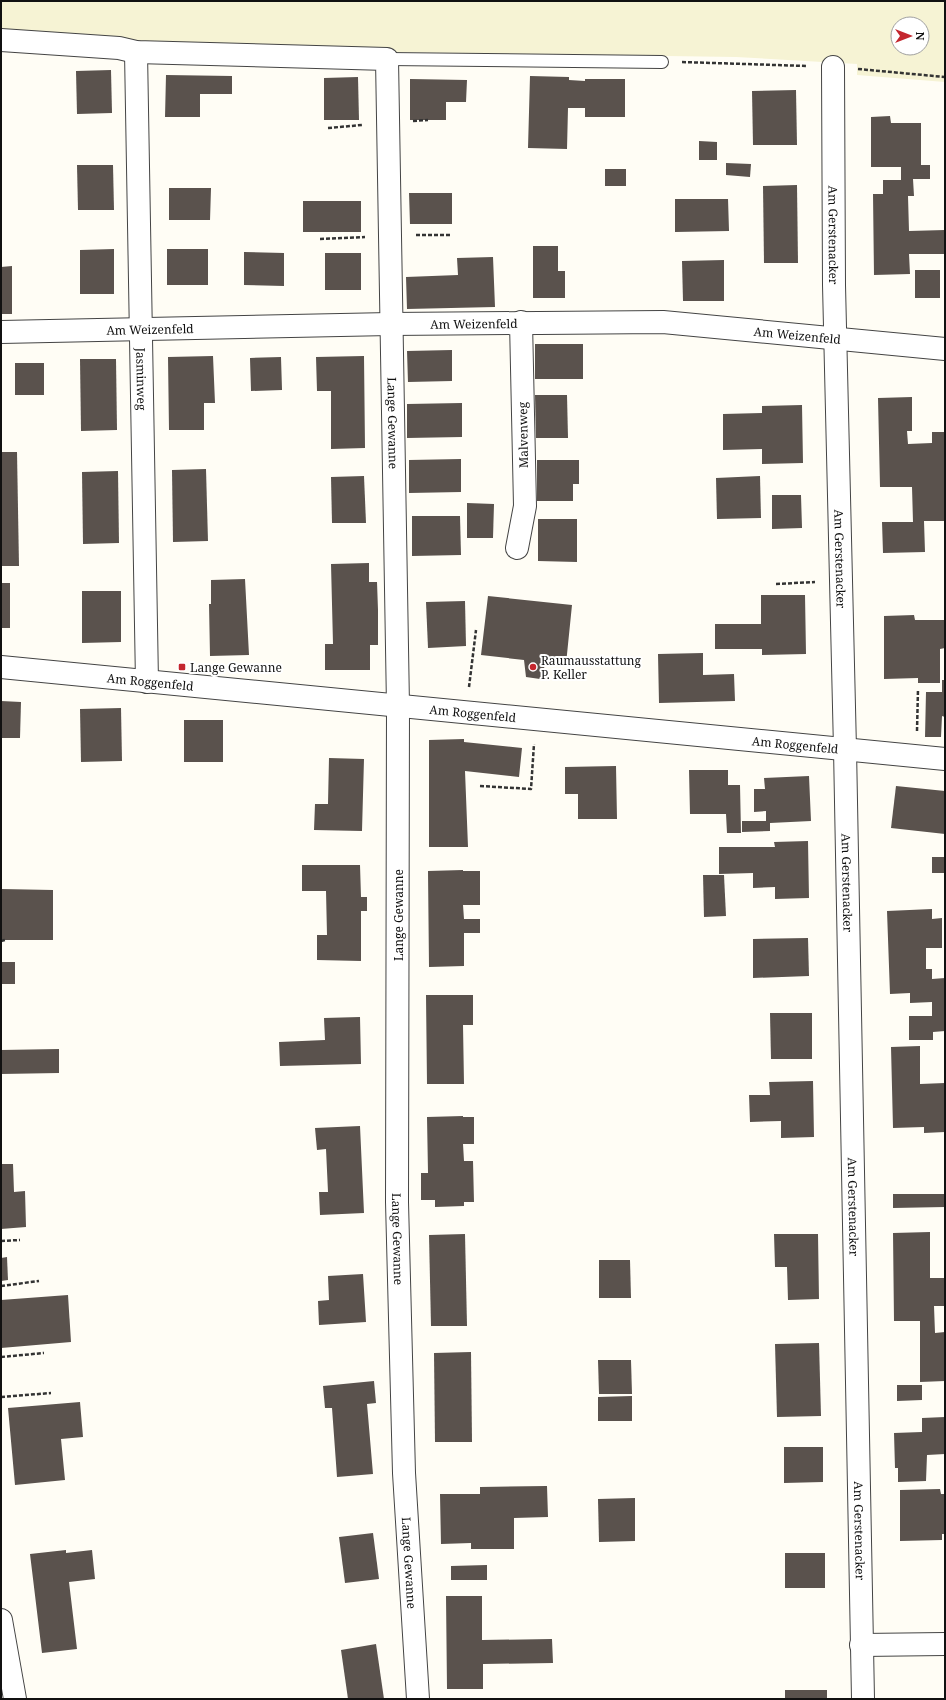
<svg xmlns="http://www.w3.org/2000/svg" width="946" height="1700" font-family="'Noto Serif',serif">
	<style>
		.farmland { fill: #f6f3d4; fill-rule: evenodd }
		.building { fill: #5a524d }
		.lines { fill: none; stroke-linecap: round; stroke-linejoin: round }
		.lane-casing { stroke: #444; stroke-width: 14 }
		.street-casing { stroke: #444; stroke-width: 24 }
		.path { stroke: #333; stroke-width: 2.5; stroke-dasharray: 4 2; stroke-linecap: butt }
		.lane { stroke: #fff; stroke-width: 12 }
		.street { stroke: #fff; stroke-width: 22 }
		.poi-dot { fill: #c4262e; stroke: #fff; stroke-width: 1.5 }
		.labels { text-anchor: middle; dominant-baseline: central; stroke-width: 4; stroke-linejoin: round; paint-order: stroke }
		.street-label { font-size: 12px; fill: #111; stroke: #fff }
		.poi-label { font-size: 12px; fill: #111; stroke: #fff; text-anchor: start }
	</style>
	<rect width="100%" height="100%" fill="#fffdf5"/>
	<path class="farmland" d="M1,1H945V82L857,75V64L736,57L383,52L223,48L1,31ZM898,24H922V48H898Z"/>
	<g class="building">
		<path d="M111,70L112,113L77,114L76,71Z"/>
		<path d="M166,75L232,76V94H200V117H165Z"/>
		<path d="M530,76L569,77V80L585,81V79H625V117H585V108H568L567,149L528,148Z"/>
		<path d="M358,77L359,120H324V78Z"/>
		<path d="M410,79L467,80L466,102H446V120H410Z"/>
		<path d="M796,90L797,145H753L752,91Z"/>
		<path d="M890,116L891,123H921V165H930V179H913L914,196H908L909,231L945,230V254H909L910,274L874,275L873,194H883V180H901V167H871V117Z"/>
		<path d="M699,141L717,142V160H699Z"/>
		<path d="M726,163L751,164L750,177L726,175Z"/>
		<path d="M77,165H113L114,210H78Z"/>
		<rect x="605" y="169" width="21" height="17"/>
		<path d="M797,185L798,263H764L763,186Z"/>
		<path d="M169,188H211L210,220H169Z"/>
		<path d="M409,193H452V224H410Z"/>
		<path d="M675,199H728L729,231L675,232Z"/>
		<rect x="303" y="201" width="58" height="31"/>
		<path d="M533,246H558V271H565V298H533Z"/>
		<path d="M114,249V294H80V250Z"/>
		<rect x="167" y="249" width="41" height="36"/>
		<path d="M244,252L284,253V286L244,285Z"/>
		<rect x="325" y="253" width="36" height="37"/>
		<path d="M493,257L495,307L407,309L406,277L458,275L457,258Z"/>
		<path d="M724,260V301H683L682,261Z"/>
		<path d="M12,266V314H1V267Z"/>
		<rect x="915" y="270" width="25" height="28"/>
		<rect x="535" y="344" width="48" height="35"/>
		<path d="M452,350V381L408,382L407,351Z"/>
		<path d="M213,356L215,403H204V430H169L168,357Z"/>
		<path d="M364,356L365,448L331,449V391H317L316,357Z"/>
		<path d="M281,357L282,390L251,391L250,358Z"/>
		<path d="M80,359H116L117,430L81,431Z"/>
		<rect x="15" y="363" width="29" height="32"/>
		<path d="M535,395H567L568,438H536Z"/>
		<path d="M912,397V431H907L908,444L932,443V432H944L945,521H924L925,552L883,553L882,522H913L912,487H880L878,398Z"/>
		<path d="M462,403V437L407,438V404Z"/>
		<path d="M802,405L803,463L762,464V449L723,450V414L762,413V406Z"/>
		<path d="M1,452H17L19,566H1Z"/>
		<path d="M461,459V492L409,493V460Z"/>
		<path d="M537,460H579V484H573V501H537Z"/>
		<path d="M206,469L208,541L173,542L172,470Z"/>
		<path d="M118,471L119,543L83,544L82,472Z"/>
		<path d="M364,476L366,523H332L331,477Z"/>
		<path d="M760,476L761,518L717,519L716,478Z"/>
		<path d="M772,495H801L802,528L772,529Z"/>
		<path d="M467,503L494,504L493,538H467Z"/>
		<path d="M412,516H460L461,555L412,556Z"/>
		<path d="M538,519H577V562L538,561Z"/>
		<path d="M369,563V582H377L378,610V645H370V670H325V644H333L331,564Z"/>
		<path d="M245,579L249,655L210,656L209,604H211V580Z"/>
		<rect x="1" y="583" width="9" height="45"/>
		<path d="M82,591H121V642L82,643Z"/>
		<path d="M761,595H805L806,654L762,655V649H715V624H761Z"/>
		<path d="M488,596L572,605L566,664L545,662L544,669L540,679L526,677L524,660L481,655Z"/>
		<path d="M465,601L466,646L428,648L426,602Z"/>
		<path d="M914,615L915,620H945V648L940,649V683H918V678L884,679V616Z"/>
		<path d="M703,653V675L734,674L735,701L659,703L658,654Z"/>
		<path d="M942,680H945V717L942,716L941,737H925L926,692H942Z"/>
		<path d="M1,701L21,702L20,738H1Z"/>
		<path d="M121,708L122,761L81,762L80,709Z"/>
		<rect x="184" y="720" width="39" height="42"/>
		<path d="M464,739V742L522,748L519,777L465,771L468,847H429V740Z"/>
		<path d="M329,758L364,759L362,831L314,830L315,804H328Z"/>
		<path d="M616,766L617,819H578V794H565V767Z"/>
		<path d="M689,770H728V785H740L741,833H727L726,814H690Z"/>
		<path d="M809,776L811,821L770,823V831L742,832V821H766V811L754,812V789H765L764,778Z"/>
		<path d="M896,786L945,791V834L891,828Z"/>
		<path d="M808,841L809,898L775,899V887L753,888V873L719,874V847H775L774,842Z"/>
		<rect x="932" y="857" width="13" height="16"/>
		<path d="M302,865H360L361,897H367V911H361V961L317,960V935H327L326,891H302Z"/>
		<path d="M463,870V871H480V905H463L464,919H480V933H464V966L429,967L428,871Z"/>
		<path d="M703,875H724L726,916L704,917Z"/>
		<path d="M1,889L53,890V940H1Z"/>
		<path d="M932,909V919L942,918V948H926V969H932V979L945,978V1031L933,1032V1040H909V1016H932V1002L910,1003V993L890,994L887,911Z"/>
		<path d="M808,938L809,976L753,978V939Z"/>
		<rect x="1" y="962" width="14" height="22"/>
		<path d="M426,995H473V1025H463L464,1084H427Z"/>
		<path d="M770,1013H812V1059H771Z"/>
		<path d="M360,1017L361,1064L280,1066L279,1042L325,1040L324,1018Z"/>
		<path d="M920,1046V1084L945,1083V1132L924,1133V1127L893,1128L891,1047Z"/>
		<path d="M59,1049V1073L1,1074V1050Z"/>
		<path d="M813,1081L814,1137L781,1138V1121L750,1122L749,1095H770L769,1082Z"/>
		<path d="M463,1116V1117H474V1144H463L464,1161H473L474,1202H464V1206L435,1207V1200H421V1173H428L427,1117Z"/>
		<path d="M360,1126L364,1213L320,1215L319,1192H328L326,1149L317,1150L315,1128Z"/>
		<path d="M1,1164H13L14,1192L25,1191L26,1227L1,1229Z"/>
		<path d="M893,1194H945V1207L893,1208Z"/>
		<path d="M930,1232V1278H945V1306H934L935,1333L945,1332V1381L920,1382V1321H894L893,1233Z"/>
		<path d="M465,1234L467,1326H431L429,1235Z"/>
		<path d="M774,1234H818L819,1299L788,1300L787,1267H775Z"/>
		<path d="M7,1257L8,1280L1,1281V1258Z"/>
		<path d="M599,1260H630L631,1298H599Z"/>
		<path d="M363,1274L366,1322L319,1325L318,1301L329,1300L328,1276Z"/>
		<path d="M68,1295L71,1342L1,1348V1300Z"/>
		<path d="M819,1343L821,1416L777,1417L775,1344Z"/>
		<path d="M471,1352L472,1442H435L434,1353Z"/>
		<path d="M598,1360H631L632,1394H599Z"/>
		<path d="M374,1381L376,1403L367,1404L373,1474L337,1477L332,1408H325L323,1386Z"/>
		<path d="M897,1385H922V1400L897,1401Z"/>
		<path d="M632,1396V1421H598V1397Z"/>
		<path d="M80,1402L83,1437L61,1439L65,1480L15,1485L8,1408Z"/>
		<path d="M945,1417V1454L927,1455L926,1481L898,1482V1468H895L894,1433L922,1432V1418Z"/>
		<path d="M784,1447H823V1482L784,1483Z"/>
		<path d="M547,1486L548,1517L514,1518V1549H471V1543L441,1544L440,1494H480V1487Z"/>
		<path d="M940,1489L941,1494H945V1534H942V1540L900,1541V1490Z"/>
		<path d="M635,1498V1541L599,1542L598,1499Z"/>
		<path d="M373,1533L379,1579L345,1583L339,1537Z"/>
		<path d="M66,1550V1553L92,1550L95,1579L69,1582L77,1649L42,1653L30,1554Z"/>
		<rect x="785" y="1553" width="40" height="35"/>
		<path d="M487,1565V1580H451V1566Z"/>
		<path d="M446,1596H482V1640L552,1639L553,1663L483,1664V1689H447Z"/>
		<path d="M376,1644L384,1699H348L341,1650Z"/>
		<rect x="785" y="1690" width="42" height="9"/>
	</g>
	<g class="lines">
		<defs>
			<path id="lane" d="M387,59L662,62"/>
			<g id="street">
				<path id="s1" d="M1,40L119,48L136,52L387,59L398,706L397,1202L404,1473L418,1699"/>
				<path id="s2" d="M136,52L147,682"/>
				<path id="s3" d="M833,67L834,285L845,749L863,1699"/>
				<path id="s4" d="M1,332L390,324L663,322L945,349"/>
				<path d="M517,548L525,506L521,322"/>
				<path id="s5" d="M1,667L945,759"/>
				<path d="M1,1620L15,1699"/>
				<path d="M861,1645L945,1644"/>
			</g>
		</defs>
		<use href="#lane" class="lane-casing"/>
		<use href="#street" class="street-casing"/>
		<g class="path">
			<path d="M682,62L807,66"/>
			<path d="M858,69L945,77"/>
			<path d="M413,121L428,120"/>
			<path d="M328,128L362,125"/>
			<path d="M416,235H450"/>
			<path d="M320,239L365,237"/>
			<path d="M776,584L815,582"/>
			<path d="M469,687L476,630"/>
			<path d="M917,731L918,689"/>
			<path d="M480,786L531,789L534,744"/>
			<path d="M1,941L5,940"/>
			<path d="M1,1241L20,1240"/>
			<path d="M1,1286L39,1281"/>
			<path d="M1,1357L44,1353"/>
			<path d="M1,1397L51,1393"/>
		</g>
		<use href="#lane" class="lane"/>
		<use href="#street" class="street"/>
	</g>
	<g class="poi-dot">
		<rect x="178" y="663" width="8" height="8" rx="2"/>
		<circle cx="533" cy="667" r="4"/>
	</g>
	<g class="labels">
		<g class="street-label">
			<text stroke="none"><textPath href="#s3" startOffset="168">Am Gerstenacker</textPath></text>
			<text stroke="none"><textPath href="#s4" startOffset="473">Am Weizenfeld</textPath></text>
			<text stroke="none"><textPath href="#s4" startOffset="149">Am Weizenfeld</textPath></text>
			<text stroke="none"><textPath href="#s4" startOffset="797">Am Weizenfeld</textPath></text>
			<text stroke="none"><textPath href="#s2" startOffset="327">Jasminweg</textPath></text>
			<text stroke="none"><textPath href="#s1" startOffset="751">Lange Gewanne</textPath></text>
			<text transform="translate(523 435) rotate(-91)">Malvenweg</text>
			<text stroke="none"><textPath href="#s3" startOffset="492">Am Gerstenacker</textPath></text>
			<text stroke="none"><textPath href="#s5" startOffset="150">Am Roggenfeld</textPath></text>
			<text stroke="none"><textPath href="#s5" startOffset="474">Am Roggenfeld</textPath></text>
			<text stroke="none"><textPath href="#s5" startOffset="798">Am Roggenfeld</textPath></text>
			<text stroke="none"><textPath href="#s3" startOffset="816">Am Gerstenacker</textPath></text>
			<text transform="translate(398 915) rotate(-90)">Lange Gewanne</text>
			<text stroke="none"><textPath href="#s3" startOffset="1140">Am Gerstenacker</textPath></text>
			<text stroke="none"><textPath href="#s1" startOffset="1567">Lange Gewanne</textPath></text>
			<text stroke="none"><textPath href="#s3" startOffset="1464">Am Gerstenacker</textPath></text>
			<text stroke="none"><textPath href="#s1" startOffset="1891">Lange Gewanne</textPath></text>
		</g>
		<g class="poi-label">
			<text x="541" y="660">Raumausstattung<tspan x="541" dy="14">P. Keller</tspan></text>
			<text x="190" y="667">Lange Gewanne</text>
		</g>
	</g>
	<rect width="946" height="1700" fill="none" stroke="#111111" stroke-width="4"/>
	<g transform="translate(910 36) rotate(90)"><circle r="19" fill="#ffffff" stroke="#a0a0a0"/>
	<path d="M0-3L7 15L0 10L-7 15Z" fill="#c4262e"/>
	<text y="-6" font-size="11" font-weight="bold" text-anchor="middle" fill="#111111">N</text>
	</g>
</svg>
